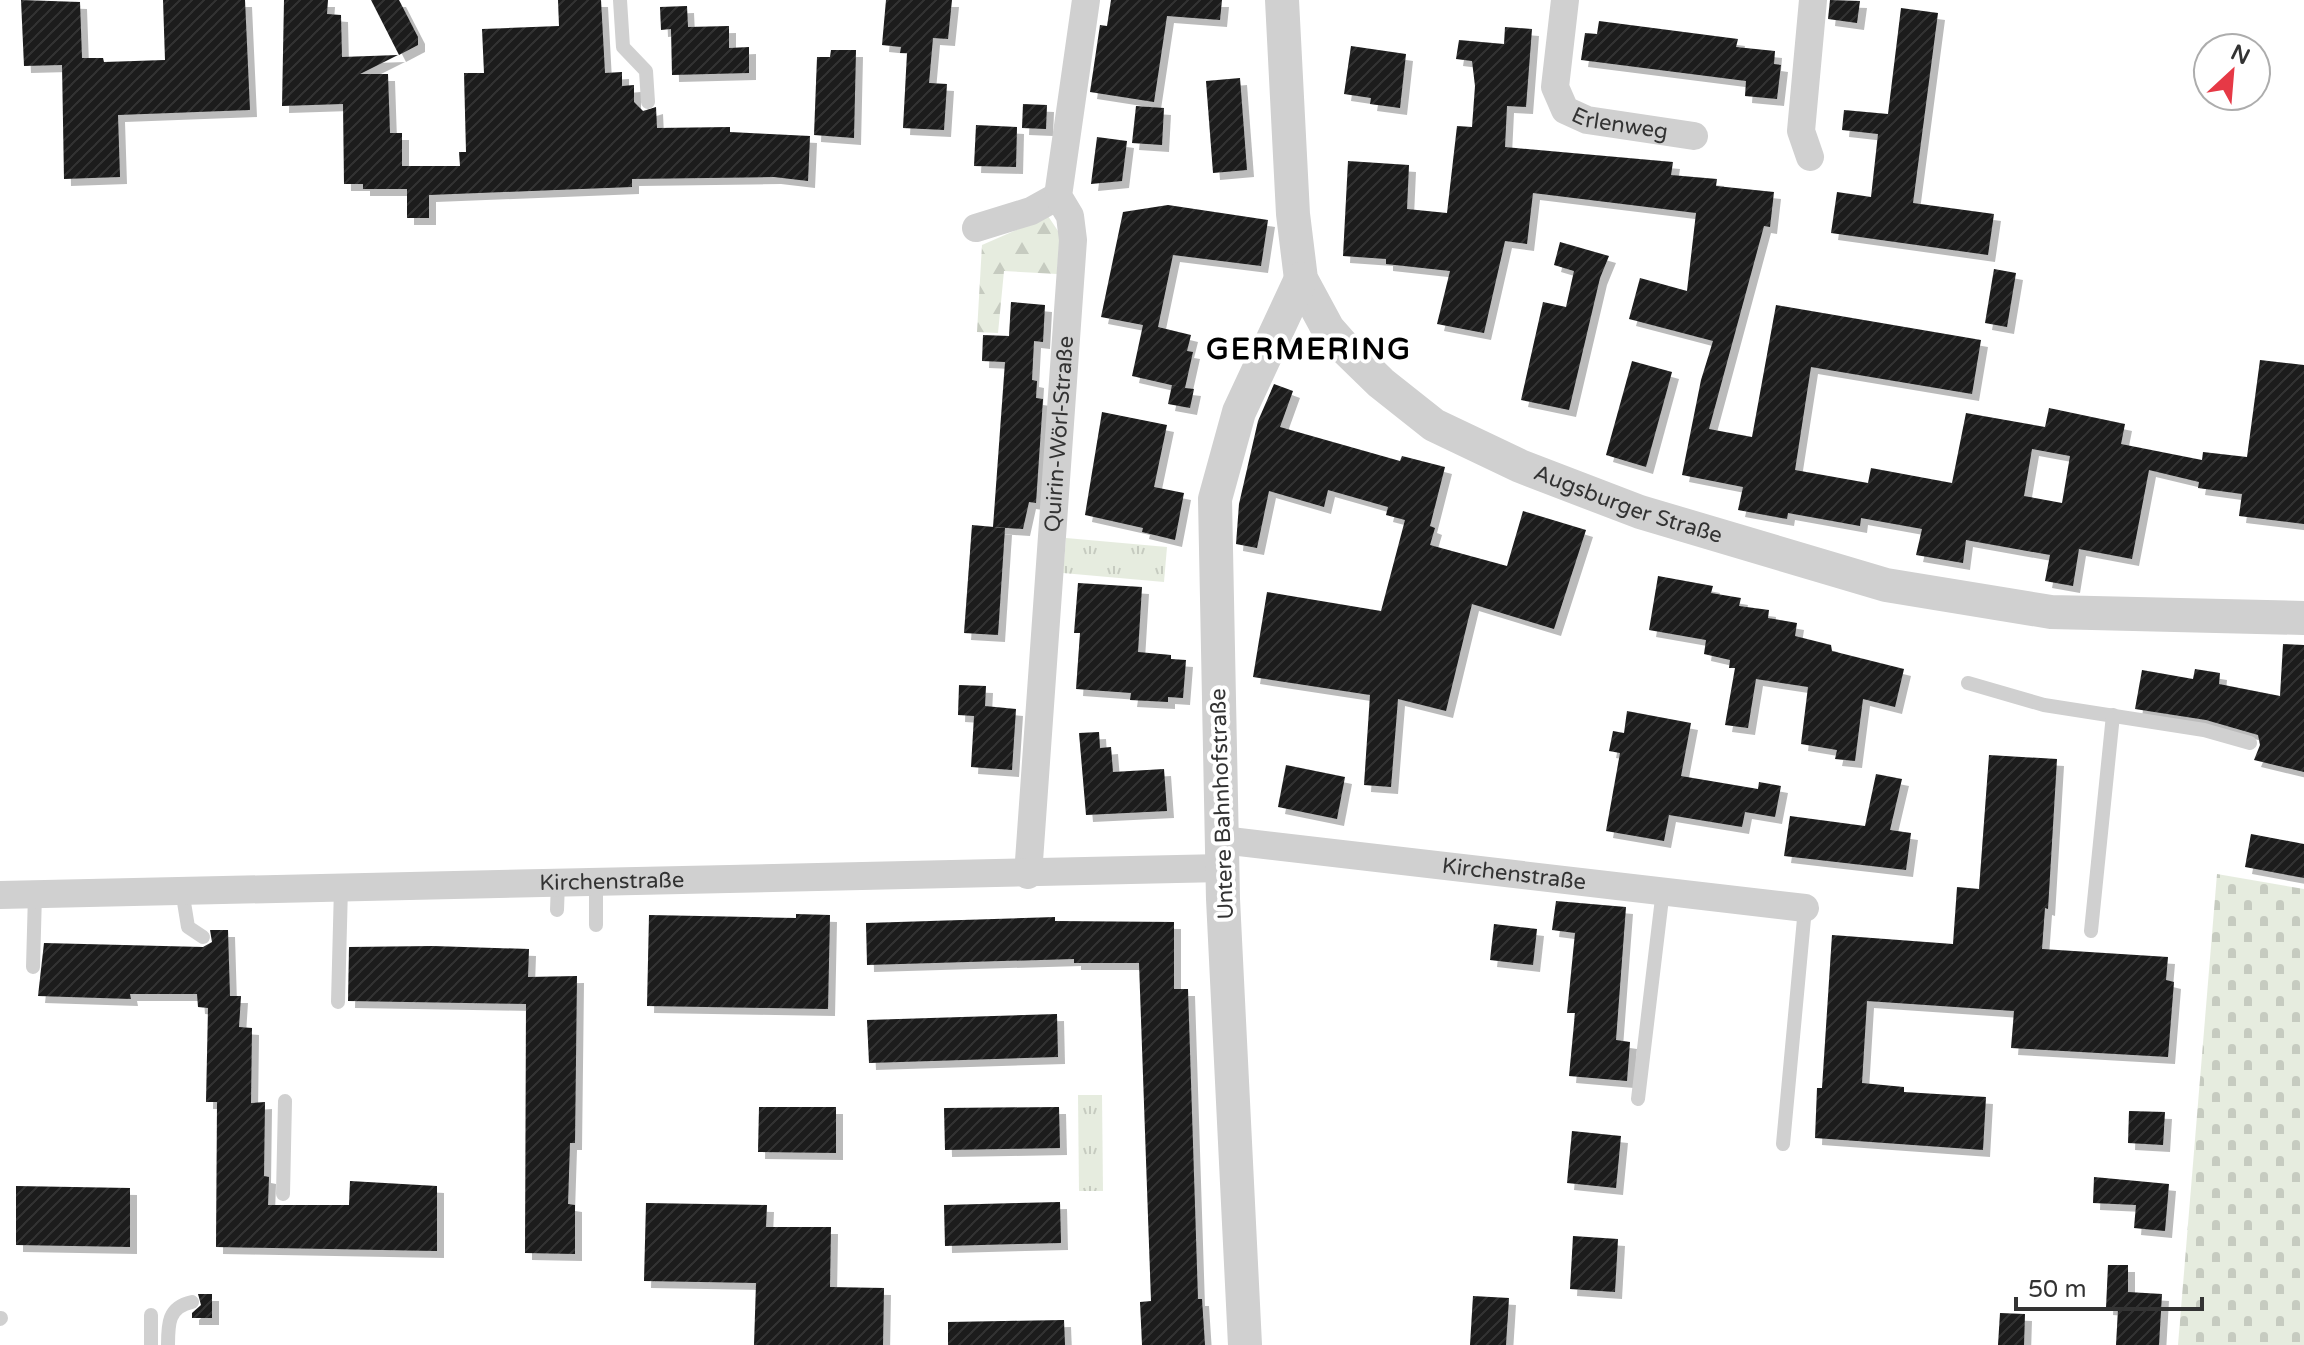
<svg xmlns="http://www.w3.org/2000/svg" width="2304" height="1345" font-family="'Varela Round',sans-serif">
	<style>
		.forest { fill: url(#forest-firs) }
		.cemetery { fill: url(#cemetery-stones) }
		.park { fill: url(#park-tufts) }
		.building { fill: url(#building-hatch); fill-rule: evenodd; filter: url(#shadow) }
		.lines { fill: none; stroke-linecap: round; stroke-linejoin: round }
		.service { stroke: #d0d0d0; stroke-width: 14 }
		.minor { stroke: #d0d0d0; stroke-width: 28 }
		.tertiary { stroke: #d0d0d0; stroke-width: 34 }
		.labels { text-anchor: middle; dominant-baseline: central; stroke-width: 8; stroke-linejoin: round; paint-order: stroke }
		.street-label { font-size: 22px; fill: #333; stroke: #fff }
		.district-label { font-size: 30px; font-weight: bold; letter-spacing: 2px; fill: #000; stroke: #fff }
	</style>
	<defs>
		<pattern id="forest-firs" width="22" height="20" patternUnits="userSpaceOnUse" patternTransform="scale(2)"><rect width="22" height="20" fill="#e6ecdf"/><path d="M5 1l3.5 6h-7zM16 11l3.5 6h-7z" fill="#c6cbc0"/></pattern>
		<pattern id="cemetery-stones" width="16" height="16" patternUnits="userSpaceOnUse" patternTransform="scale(2)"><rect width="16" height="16" fill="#e6ecdf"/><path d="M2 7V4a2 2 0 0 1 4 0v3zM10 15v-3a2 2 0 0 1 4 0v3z" fill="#c6cbc0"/></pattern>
		<pattern id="park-tufts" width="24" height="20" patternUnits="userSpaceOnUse" patternTransform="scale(2)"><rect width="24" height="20" fill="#e6ecdf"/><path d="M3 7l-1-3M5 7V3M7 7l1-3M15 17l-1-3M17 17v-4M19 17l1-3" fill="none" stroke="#c6cbc0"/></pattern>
		<pattern id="building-hatch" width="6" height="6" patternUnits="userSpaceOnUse" patternTransform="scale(2)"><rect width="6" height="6" fill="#1a1a1a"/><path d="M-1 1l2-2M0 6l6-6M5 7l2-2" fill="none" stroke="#333"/></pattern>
		<filter id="shadow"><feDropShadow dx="7" dy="7" stdDeviation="0" flood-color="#0004"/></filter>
	</defs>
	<rect width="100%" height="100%" fill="#fff"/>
	<path class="forest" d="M1048,216L1060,234L1057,274L1004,271L998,333L977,332L982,245Z"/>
	<path class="cemetery" d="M2217,874L2304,889V1345H2178Z"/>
	<g class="park">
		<path d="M1066,538L1167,547L1164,582L1063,573Z"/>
		<path d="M1078,1095H1102L1103,1191H1079Z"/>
	</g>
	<g class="building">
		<path d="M21,0L80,2L82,58H103L104,62L165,60L163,0H245L250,110L118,115L120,177L64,179L62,65L24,66Z"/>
		<path d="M284,0H328L327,14L341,15L342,57L398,55L360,74H388L390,133H402V166H460L459,152H466L464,73H484L482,29L559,26L558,0H601L605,73L622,72V86L634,85V102L643,111L656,107L657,128L730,127V132L810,136L808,181L774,177L632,179V187L429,195V218H407V189H363V184H344L343,104L282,106Z"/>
		<path d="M371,0H399L418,37V45L399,55Z"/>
		<path d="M886,0H952L948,39L933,38L929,83L947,84L944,130L903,128L907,53H900L901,47L882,45Z"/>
		<path d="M1111,0H1222L1220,20L1167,16L1154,102L1090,92L1100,25L1107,26Z"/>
		<path d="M1830,0L1860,1L1857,23L1828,19Z"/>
		<path d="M687,6L688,27L729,26V48L749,47V73L672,75L671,29L661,30L660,7Z"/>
		<path d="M1901,8L1938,13L1913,203L1994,214L1988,255L1831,233L1837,192L1871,197L1878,134L1842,130L1844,110L1888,114Z"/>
		<path d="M1599,21L1738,39L1736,47L1775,51L1774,64L1781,65L1777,99L1745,96L1746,81L1581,60L1585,33L1597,34Z"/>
		<path d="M1505,27L1532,29L1526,107L1507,106L1505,147L1673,162L1671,175L1717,179L1716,186L1774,192L1770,227L1764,226L1709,429L1752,437L1776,305L1981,340L1972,394L1811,367L1795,470L1868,483L1871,468L1952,483L1966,413L2045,427L2049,408L2125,424L2121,444L2202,460L2203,452L2247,457L2260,360L2304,365V524L2239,516L2242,494L2198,488L2199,482L2149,470L2132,559L2079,549L2073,586L2045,581L2050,555L1966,540L1963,563L1916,555L1922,529L1861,518L1860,526L1788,513L1787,519L1738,510L1743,487L1682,475L1701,380L1713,341L1629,319L1640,278L1687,291L1696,213L1533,193L1527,244L1505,241L1484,333L1437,324L1450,271L1386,264V259L1343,256L1348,161L1409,165L1407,209L1447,213L1457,126L1472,127L1475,86L1472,61L1456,59L1459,40L1504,44ZM2032,449L2070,456L2062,503L2024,496Z"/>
		<path d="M1351,46L1406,54L1400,108L1370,104L1371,98L1344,94Z"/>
		<path d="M831,50H856L854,138L814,135L817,57H830Z"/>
		<path d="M1240,78L1247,170L1213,173L1206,81Z"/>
		<path d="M1023,104L1047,105L1046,129L1022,128Z"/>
		<path d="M1136,106L1164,108L1162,145L1132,143Z"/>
		<path d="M976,125L1017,127L1016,167L974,166Z"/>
		<path d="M1097,137L1127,141L1122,181L1091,184Z"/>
		<path d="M1168,205L1268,220L1261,266L1173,255L1158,327L1191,335L1187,351L1193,352L1185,388L1194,389L1190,408L1168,404L1172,385L1180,387L1132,376L1143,325L1101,317L1123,212Z"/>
		<path d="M1560,242L1609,256L1600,278L1569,410L1521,400L1543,302L1566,307L1574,271L1554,265Z"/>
		<path d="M1994,269L2016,273L2007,327L1985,323Z"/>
		<path d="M1011,302L1045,305L1043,342L1034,341L1032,380L1037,381L1036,398L1043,399L1036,503L1029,502L1023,529L993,527L1005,362L982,361L983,335L1009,336Z"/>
		<path d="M1632,361L1672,372L1646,467L1606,455Z"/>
		<path d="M1274,384L1293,391L1280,427L1400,461L1402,456L1445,467L1430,526L1435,528L1430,545L1507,566L1523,511L1586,530L1554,629L1472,604L1446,711L1398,699L1391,787L1364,785L1370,695L1253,677L1267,592L1381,611L1405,520L1386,515L1388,507L1328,490L1324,507L1269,491L1257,548L1236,544L1239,504L1258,421Z"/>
		<path d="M1102,412L1167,425L1154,487L1184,493L1175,540L1142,532L1143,528L1085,515Z"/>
		<path d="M972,525L1005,528L998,635L964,633Z"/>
		<path d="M1658,576L1713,586L1711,593L1741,598L1739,606L1769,610L1768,618L1797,623L1795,636L1831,645L1832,651L1904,669L1895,707L1863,699L1855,761L1835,759L1837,750L1801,744L1808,687L1756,679L1748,728L1725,725L1735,668H1729L1730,660L1704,654L1706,640L1649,630Z"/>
		<path d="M1078,583L1142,587L1138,652L1171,655V659L1186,660L1183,698L1168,697V702L1130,700L1131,693L1076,689L1080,633H1074Z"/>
		<path d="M2283,644L2304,645V772L2254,760L2260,745L2258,735L2206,720L2135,709L2142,670L2193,679L2195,669L2220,673L2219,684L2280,696Z"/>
		<path d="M959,685L986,686L985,706L1016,709L1012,770L971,767L974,716L958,715Z"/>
		<path d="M1627,711L1691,723L1681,776L1758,789L1759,782L1781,786L1775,817L1745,812L1742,827L1669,815L1664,841L1606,831L1620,753L1609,751L1613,731L1624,733Z"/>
		<path d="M1099,732L1100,748L1111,747L1113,772L1164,769L1167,811L1086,815L1079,733Z"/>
		<path d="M1989,755L2057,759L2048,909L2045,908L2042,949L2168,957L2166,980L2174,982L2168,1057L2011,1048L2014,1011L1867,1001L1862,1083L1904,1087V1092L1986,1097L1983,1150L1815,1138L1817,1088H1822L1832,935L1953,944L1957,887L1979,889Z"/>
		<path d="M1286,765L1345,777L1337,819L1278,807Z"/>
		<path d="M1876,774L1902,779L1890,830L1911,833L1906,870L1784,856L1790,816L1865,826Z"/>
		<path d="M2251,834L2304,844V878L2245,867Z"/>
		<path d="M1556,901L1626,907L1616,1040L1630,1042L1627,1081L1569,1076L1575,1013H1567L1575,933L1552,930Z"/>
		<path d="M796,914L830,915L828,1009L647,1006L649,915L796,918Z"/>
		<path d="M1055,917V921L1174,922V989H1188L1198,1299H1202L1205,1345H1142L1140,1302L1151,1301L1139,963H1074V959L867,965L866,923Z"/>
		<path d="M1494,924L1537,929L1533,965L1490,960Z"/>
		<path d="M210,930H228L230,996H241L239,1027L252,1028L251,1103L265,1102L264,1176L269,1177L268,1205H349L350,1181L437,1186V1251L216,1247L217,1102H206L208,1008L198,1007L197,994H130L131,999L38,996L44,943L203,947L212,942Z"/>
		<path d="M433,946L529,949L528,977L577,976L575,1143H570L568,1204L575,1205V1254L525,1253L526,1004L348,1001L349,947Z"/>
		<path d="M1057,1014L1058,1057L869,1063L867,1020Z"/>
		<path d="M759,1107H836V1153L758,1152Z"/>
		<path d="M1059,1107L1060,1148L945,1150L944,1108Z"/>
		<path d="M2129,1111L2165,1112L2163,1145L2128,1143Z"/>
		<path d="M1572,1131L1621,1136L1616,1188L1567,1183Z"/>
		<path d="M2094,1177L2169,1184L2165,1231L2134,1228L2136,1205L2093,1203Z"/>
		<path d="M16,1186L130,1188V1247L16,1245Z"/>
		<path d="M1060,1202L1061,1243L945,1246L944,1205Z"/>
		<path d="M646,1203L767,1205L766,1227H831L830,1287L884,1288L883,1345H754L756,1283L644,1281Z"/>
		<path d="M1573,1236L1618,1239L1615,1292L1570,1289Z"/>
		<path d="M2108,1265H2128V1292L2162,1294L2159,1345H2116L2118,1309L2106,1308Z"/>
		<path d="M198,1294H212V1318H192V1313L201,1305Z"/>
		<path d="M1473,1296L1509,1298L1506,1345H1470Z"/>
		<path d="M2000,1313L2025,1314L2024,1345H1998Z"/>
		<path d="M1064,1320L1065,1345H948V1322Z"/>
	</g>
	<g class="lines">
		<g class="service">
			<path d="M620,0L623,47L646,71L648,102"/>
			<path d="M1968,683L2044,705L2204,730L2250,743"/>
			<path d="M182,890L188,927L203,937"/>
			<path d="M557,910L558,882"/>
			<path d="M596,925V882"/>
			<path d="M2091,931L2113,715"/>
			<path d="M33,967L35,894"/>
			<path d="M338,1002L341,887"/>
			<path d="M1638,1099L1663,890"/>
			<path d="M1783,1144L1805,908"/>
			<path d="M283,1194L285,1101"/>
			<path d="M0,1319L1,1318"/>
			<path d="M151,1345V1315"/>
			<path d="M168,1345C168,1324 168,1307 192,1302"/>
		</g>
		<g class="minor">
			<path id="s1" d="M1565,0L1555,87L1565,110L1587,120L1694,136"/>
			<path d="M1810,157L1801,131L1813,0"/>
			<path d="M976,228L1031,211L1058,196"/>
			<path id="s2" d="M1222,840L1805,908"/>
			<path id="s3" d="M1028,875L1073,240L1070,216L1058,196L1086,0"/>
			<path id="s4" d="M0,895L1223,868"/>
		</g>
		<g class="tertiary">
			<path id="s5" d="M1282,0L1293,214L1301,279L1328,329L1343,346L1381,383L1434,425L1520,466L1640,512L1886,585L2051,612L2304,618"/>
			<path d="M1245,1345L1223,899L1215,499L1239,412L1301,279"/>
		</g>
	</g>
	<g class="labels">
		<g class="street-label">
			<text stroke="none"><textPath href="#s1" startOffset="170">Erlenweg</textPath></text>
			<text stroke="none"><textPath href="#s3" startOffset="442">Quirin-Wörl-Straße</textPath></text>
			<text stroke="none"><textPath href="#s5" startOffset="690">Augsburger Straße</textPath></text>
			<text transform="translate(1222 804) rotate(-92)">Untere Bahnhofstraße</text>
			<text stroke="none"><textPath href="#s2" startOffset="294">Kirchenstraße</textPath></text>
			<text stroke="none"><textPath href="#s4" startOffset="612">Kirchenstraße</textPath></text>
		</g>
		<g class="district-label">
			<text x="1309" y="349">GERMERING</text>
		</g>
	</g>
	<g transform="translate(2232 72) rotate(26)"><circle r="38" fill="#ffffff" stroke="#adadad" stroke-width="2"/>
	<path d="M0-6L14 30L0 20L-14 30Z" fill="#e63946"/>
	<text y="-12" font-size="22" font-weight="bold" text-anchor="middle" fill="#333333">N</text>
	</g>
	<path d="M2016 1297v12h186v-12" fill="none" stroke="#333333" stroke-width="4"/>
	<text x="2028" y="1297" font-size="24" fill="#333333" stroke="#ffffff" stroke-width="6" paint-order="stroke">50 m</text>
</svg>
